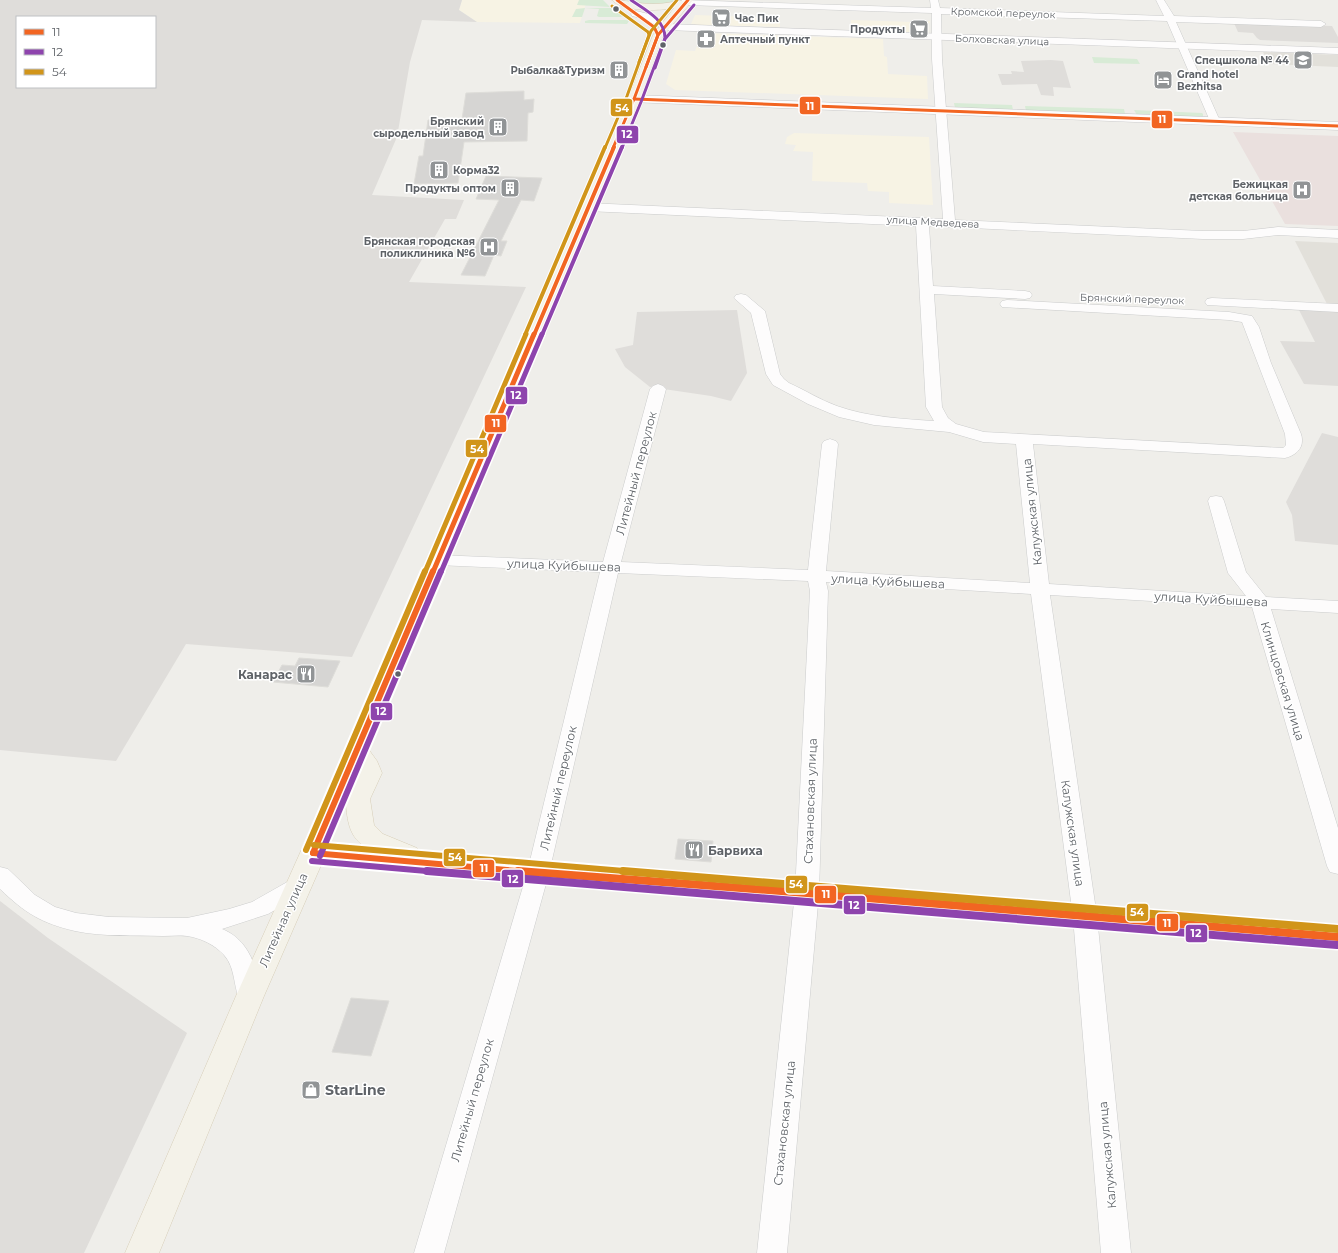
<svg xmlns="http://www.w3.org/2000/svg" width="1338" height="1253" font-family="Montserrat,sans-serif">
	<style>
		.commercial { fill: #f7f3e4 }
		.industrial { fill: #dfddda; fill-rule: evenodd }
		.education { fill: #e2e0da }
		.medical { fill: #eae0de }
		.green { fill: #d8ebd6 }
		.building { fill: #d6d5d3; stroke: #deddd9 }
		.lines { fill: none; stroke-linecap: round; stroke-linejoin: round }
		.street-casing { stroke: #cbcccc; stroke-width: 1 }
		.secondary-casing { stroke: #cacacb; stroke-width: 1 }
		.primary-casing { stroke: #d7ceb8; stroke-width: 1 }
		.street { fill: #fdfcfc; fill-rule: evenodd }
		.secondary { fill: #fdfcfc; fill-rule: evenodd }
		.primary { fill: #f4f2e9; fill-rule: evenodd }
		.bus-1-far4-casing { stroke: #fff; stroke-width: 4.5 }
		.bus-1-far3-casing { stroke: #fff; stroke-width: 6 }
		.bus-1-far2-casing { stroke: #fff; stroke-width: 8 }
		.bus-1-far1-casing { stroke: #fff; stroke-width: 10 }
		.bus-1-casing { stroke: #fff; stroke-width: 11 }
		.bus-2-far4-casing { stroke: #fff; stroke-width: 4.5 }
		.bus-2-far3-casing { stroke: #fff; stroke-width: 6 }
		.bus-2-far2-casing { stroke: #fff; stroke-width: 8 }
		.bus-2-far1-casing { stroke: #fff; stroke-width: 10 }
		.bus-2-casing { stroke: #fff; stroke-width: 11 }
		.bus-3-far4-casing { stroke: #fff; stroke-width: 4.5 }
		.bus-3-far3-casing { stroke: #fff; stroke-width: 6 }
		.bus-3-far2-casing { stroke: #fff; stroke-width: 8 }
		.bus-3-far1-casing { stroke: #fff; stroke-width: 10 }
		.bus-3-casing { stroke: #fff; stroke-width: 11 }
		.bus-1-far4 { stroke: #f26522; stroke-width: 3 }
		.bus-1-far3 { stroke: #f26522; stroke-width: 4 }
		.bus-1-far2 { stroke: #f26522; stroke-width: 5 }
		.bus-1-far1 { stroke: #f26522; stroke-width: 6 }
		.bus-1 { stroke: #f26522; stroke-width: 8 }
		.bus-2-far4 { stroke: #8e44ad; stroke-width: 3 }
		.bus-2-far3 { stroke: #8e44ad; stroke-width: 4 }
		.bus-2-far2 { stroke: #8e44ad; stroke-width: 5 }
		.bus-2-far1 { stroke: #8e44ad; stroke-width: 6 }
		.bus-2 { stroke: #8e44ad; stroke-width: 8 }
		.bus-3-far4 { stroke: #d1951a; stroke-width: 3 }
		.bus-3-far3 { stroke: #d1951a; stroke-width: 4 }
		.bus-3-far2 { stroke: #d1951a; stroke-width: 5 }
		.bus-3-far1 { stroke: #d1951a; stroke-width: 6 }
		.bus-3 { stroke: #d1951a; stroke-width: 8 }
		.bus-dot { fill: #5f6368; stroke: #fff; stroke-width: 1.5 }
		.labels { text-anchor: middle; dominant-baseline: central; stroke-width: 3; stroke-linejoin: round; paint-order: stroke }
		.far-street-label { font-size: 10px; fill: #5f6368; stroke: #fff }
		.far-poi-label { font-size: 10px; font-weight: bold; fill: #5f6368; stroke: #fff; text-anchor: end }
		.street-label { font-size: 12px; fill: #5f6368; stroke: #fff }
		.poi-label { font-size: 12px; font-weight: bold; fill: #5f6368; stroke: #fff; text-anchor: end }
		.near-poi-label { font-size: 14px; font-weight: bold; fill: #5f6368; stroke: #fff; text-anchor: start }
		.line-badge { stroke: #fff; stroke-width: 1.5 }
		.badge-label { font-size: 11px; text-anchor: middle; font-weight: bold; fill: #fff }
	</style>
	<rect width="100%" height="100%" fill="#efeeea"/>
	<g class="commercial">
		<path d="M462,0H587L580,23L477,22L459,10Z"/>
		<path d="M695,15L780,18V27L697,25L691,24Z"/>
		<path d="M851,20L914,22L915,20L930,21V23H928L929,33L850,30Z"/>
		<path d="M702,33L883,39L884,56L887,57L888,74L927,76L928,99L675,90L666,84L676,50L695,51Z"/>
		<path d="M794,133L929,137L933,205L889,203V192L868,191L867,183L812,181L813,152L793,151L796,145L785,144L787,137Z"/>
	</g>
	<g class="industrial">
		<path d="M0,0H462L459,10L477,22L422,20L410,62L397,137L372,195L464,200L456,219H445L409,282L526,287L352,657L186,644L116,761L0,750ZM17,17H155V87H17Z"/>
		<path d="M1234,23L1332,26L1338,37V43L1260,40L1257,38L1253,33L1238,32Z"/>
		<path d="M1051,60L1063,61L1071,88L1053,87L1054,96L1041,95L1037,84L1002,85L998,74H1012L1011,71L1024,72L1021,61Z"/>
		<path d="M737,310L747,373L731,401L711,396L650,387L625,367L615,349L633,345L637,312Z"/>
		<path d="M1299,310L1338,312V386L1304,384L1280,341L1315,342Z"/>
		<path d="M1322,433L1338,437V545L1295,541L1292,515L1286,502Z"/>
		<path d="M0,901L48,938L187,1033L84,1253H0Z"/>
	</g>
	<g class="education">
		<path d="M1263,52L1338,55V67L1270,64Z"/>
		<path d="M1295,241L1338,243V304H1327Z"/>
	</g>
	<path class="medical" d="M1233,132L1338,136V226L1285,224Z"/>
	<g class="green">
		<path d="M579,0H603L610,7L577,5Z"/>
		<path d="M626,0H679C663,6 641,7 626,0Z"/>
		<path d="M585,8H612L615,9L611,10L614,13H620L624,16L620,17H599L597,16L599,9L585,8L582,17H572L576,9Z"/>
		<path d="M589,20H626L629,21L627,24L585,23V21Z"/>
		<path d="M1092,57L1137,59L1140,64L1094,63Z"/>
		<path d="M954,103L1012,105L1013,110L955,108Z"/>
		<path d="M1025,106L1124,109L1125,114L1026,111Z"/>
		<path d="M1134,110L1202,113L1203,114V117L1137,115Z"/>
	</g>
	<g class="building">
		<path d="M524,91V100L534,99L533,112L528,113L527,141L464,142L458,183L414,184L419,156H423L428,120L462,119L466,93Z"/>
		<path d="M486,176L542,178L534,201L521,200L501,241H507L501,256L494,255L485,276L461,275L499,200L476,199Z"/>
		<path d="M299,658L340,661L328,687L273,682L282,665L295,666Z"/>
		<path d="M678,839L713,841L711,862L675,859Z"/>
		<path d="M351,998L389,1001L371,1056L332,1052Z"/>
	</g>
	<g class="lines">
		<defs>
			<g id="street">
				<path d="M682,0L931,8L930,0H938L940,8L1164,16L1156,0H1164L1174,16L1321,21L1326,24L1321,27L1176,22L1220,121L1215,124L1210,121L1167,21L941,14L942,59L955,220L1203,231H1243L1278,227L1338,230V238L1278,235L1243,239H1203L929,226L933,286L1025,291L1030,292L1032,295L1030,298L1025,299L934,294L942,407L948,418L956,424L984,432L1283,448L1286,445L1285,434L1242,322L1229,320L1002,307L1000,304L1002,301L1007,300L1229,312L1252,316L1259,327L1271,363L1301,434C1305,447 1297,455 1285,458L1033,444L1049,584L1246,596L1228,573L1208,501L1210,497L1216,496L1222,497L1224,501L1246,572L1266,597L1338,601V613L1271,609L1338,828V874L1330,872L1327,866L1252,607L1050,595L1097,917L1131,1253H1101L1073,917L1031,594L826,582L828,591L819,893L787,1253H757L795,893L810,591L808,581L618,573L549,873L444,1253H414L527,873L600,572L437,565L431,564L428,560L431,556L437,555L603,562L650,389L653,386L658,384L663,386L666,389L621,562L808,570L822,444L824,441L830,439L836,441L838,444L826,571L1030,583L1016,444L983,442L949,432L874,425L839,417L808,404L773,385L766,374L751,313L734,298L736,295L741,294L746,295L765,311L780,374L784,379L789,383C805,390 820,400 837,406C868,417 902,419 934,421L926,407L916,226L587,211L583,210L581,207L583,204L587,203L943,219L932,59V13L685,5L681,2Z"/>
				<path d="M1212,298L1338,304V312L1207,305L1205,302L1207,299Z"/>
				<path d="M0,867L8,869L35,895L55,907L76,913L109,917L187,918L229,909L252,902L289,881L297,878L305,881L309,887L305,893L268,914L222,929C250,940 257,969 262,996L259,1003L250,1006L241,1003C233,988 236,968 224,955C215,945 201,938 187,936C179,935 171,936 163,936C134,935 104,937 75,931C41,923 25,913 0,889Z"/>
			</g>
			<g id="secondary">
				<path d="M636,11L653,15L667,24L1338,48V54L665,30L645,19L632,16L631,14L632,12Z"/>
				<path d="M634,95L1338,122V130L630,102L628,99L630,96Z"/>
			</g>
			<path id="primary" d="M612,0C626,0 639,4 653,4C667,4 679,0 693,0L663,36L640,99L369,750L377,761L382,773L370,799L374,825L383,834L417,848L420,853L1338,926V948L807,903L538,883L322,863L264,996L159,1253H125L236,996L300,853L628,99L653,35L674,8C660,11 622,12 612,0ZM346,806C348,824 350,838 367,848L329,845Z"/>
		</defs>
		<use href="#street" class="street-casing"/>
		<use href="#secondary" class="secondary-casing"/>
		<use href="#primary" class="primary-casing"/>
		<use href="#street" class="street"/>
		<use href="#secondary" class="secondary"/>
		<use href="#primary" class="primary"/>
		<defs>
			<g id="bus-1-far4">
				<path d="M617,0L654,27L658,35L646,67"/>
				<path d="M634,99L1338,126"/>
				<path d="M613,148L634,99L658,35L688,0"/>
			</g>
			<path id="bus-1-far3" d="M534,335L614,147"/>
			<path id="bus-1-far2" d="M433,572L534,334"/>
			<g id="bus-1-far1">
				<path d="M313,853L529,872"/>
				<path d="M313,853L433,571"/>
			</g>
			<path id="bus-1" d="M518,871L807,893L1338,937"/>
			<g id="bus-2-far4">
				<path d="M655,68L665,39L694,5"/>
				<path d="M622,148L641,102L665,38C665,19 645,10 631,0"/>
			</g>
			<path id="bus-2-far3" d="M542,335L622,147"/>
			<path id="bus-2-far2" d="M441,572L542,334"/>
			<g id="bus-2-far1">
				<path d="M320,856L441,571"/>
				<path d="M312,861L438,872"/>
			</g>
			<path id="bus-2" d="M427,871L1337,945"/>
			<g id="bus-3-far4">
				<path d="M639,62L651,31L677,0"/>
				<path d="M605,148L627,96L649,35L648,32L612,6"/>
			</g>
			<path id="bus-3-far3" d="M525,335L605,147"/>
			<path id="bus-3-far2" d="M425,572L526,334"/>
			<g id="bus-3-far1">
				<path d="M314,845L636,872"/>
				<path d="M306,850L425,571"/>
			</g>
			<path id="bus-3" d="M623,871L1338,929"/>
		</defs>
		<use href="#bus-1-far4" class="bus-1-far4-casing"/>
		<use href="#bus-1-far3" class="bus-1-far3-casing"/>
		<use href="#bus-1-far2" class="bus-1-far2-casing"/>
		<use href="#bus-1-far1" class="bus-1-far1-casing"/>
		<use href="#bus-1" class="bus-1-casing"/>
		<use href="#bus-2-far4" class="bus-2-far4-casing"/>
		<use href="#bus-2-far3" class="bus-2-far3-casing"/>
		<use href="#bus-2-far2" class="bus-2-far2-casing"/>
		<use href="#bus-2-far1" class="bus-2-far1-casing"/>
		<use href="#bus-2" class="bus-2-casing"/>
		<use href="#bus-3-far4" class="bus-3-far4-casing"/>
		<use href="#bus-3-far3" class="bus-3-far3-casing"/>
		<use href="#bus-3-far2" class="bus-3-far2-casing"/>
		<use href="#bus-3-far1" class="bus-3-far1-casing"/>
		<use href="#bus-3" class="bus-3-casing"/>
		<use href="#bus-1-far4" class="bus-1-far4"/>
		<use href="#bus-1-far3" class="bus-1-far3"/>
		<use href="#bus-1-far2" class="bus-1-far2"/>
		<use href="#bus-1-far1" class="bus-1-far1"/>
		<use href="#bus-1" class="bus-1"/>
		<use href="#bus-2-far4" class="bus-2-far4"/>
		<use href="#bus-2-far3" class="bus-2-far3"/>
		<use href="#bus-2-far2" class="bus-2-far2"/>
		<use href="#bus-2-far1" class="bus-2-far1"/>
		<use href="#bus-2" class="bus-2"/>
		<use href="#bus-3-far4" class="bus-3-far4"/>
		<use href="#bus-3-far3" class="bus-3-far3"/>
		<use href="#bus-3-far2" class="bus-3-far2"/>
		<use href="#bus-3-far1" class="bus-3-far1"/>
		<use href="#bus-3" class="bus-3"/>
	</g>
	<defs>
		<symbol id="supermarket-square" viewBox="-11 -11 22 22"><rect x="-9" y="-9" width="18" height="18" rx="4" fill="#919496" stroke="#fff"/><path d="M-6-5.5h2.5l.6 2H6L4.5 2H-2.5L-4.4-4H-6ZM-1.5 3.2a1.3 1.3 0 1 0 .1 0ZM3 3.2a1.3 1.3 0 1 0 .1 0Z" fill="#fff"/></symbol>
		<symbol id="pharmacy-square" viewBox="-11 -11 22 22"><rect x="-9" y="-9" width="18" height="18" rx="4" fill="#919496" stroke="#fff"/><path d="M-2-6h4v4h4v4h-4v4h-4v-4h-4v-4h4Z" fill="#fff"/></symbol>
		<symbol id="school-square" viewBox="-11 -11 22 22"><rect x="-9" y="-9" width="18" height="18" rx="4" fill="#919496" stroke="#fff"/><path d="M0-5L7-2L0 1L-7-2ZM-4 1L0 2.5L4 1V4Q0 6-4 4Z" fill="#fff"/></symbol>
		<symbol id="building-square" viewBox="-11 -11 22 22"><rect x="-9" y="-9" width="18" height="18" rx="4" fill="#919496" stroke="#fff"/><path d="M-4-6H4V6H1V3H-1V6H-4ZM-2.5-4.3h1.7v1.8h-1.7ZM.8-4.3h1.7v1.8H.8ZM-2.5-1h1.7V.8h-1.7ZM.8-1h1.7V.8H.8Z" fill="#fff"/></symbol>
		<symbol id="hotel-square" viewBox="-11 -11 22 22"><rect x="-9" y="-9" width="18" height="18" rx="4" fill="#919496" stroke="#fff"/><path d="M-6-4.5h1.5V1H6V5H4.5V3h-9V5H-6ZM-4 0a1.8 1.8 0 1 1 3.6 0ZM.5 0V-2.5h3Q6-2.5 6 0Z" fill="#fff"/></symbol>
		<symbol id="hospital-square" viewBox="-11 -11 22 22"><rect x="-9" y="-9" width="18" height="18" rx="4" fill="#919496" stroke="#fff"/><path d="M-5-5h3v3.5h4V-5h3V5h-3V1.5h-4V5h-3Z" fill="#fff"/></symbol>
		<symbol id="restaurant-square" viewBox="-11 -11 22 22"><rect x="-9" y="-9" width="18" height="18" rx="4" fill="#919496" stroke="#fff"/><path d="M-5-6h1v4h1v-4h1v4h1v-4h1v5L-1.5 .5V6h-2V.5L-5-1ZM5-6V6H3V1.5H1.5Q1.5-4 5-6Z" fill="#fff"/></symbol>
		<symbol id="shop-square" viewBox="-11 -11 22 22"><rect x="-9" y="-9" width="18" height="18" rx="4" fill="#919496" stroke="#fff"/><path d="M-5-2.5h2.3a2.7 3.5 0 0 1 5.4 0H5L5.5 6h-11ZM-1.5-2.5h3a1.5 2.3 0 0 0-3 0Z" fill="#fff"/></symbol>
	</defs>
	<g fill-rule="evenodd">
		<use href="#supermarket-square" x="710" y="7" width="22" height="22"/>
		<use href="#supermarket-square" x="908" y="18" width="22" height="22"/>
		<use href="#pharmacy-square" x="695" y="28" width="22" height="22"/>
		<use href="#school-square" x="1292" y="49" width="22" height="22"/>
		<use href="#building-square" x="608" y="59" width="22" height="22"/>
		<use href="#hotel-square" x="1152" y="69" width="22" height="22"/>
		<use href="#building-square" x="487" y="116" width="22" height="22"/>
		<use href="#building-square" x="428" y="159" width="22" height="22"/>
		<use href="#building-square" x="499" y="177" width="22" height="22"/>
		<use href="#hospital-square" x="1291" y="179" width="22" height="22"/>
		<use href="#hospital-square" x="478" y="236" width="22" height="22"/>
		<use href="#restaurant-square" x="295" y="663" width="22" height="22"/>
		<use href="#restaurant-square" x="683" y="839" width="22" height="22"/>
		<use href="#shop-square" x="300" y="1079" width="22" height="22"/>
	</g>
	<g class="bus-dot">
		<circle cx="616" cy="9" r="3.5"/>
		<circle cx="663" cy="45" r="3.5"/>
		<circle cx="398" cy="674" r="3.5"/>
	</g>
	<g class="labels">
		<g class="far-street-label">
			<text transform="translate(1003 13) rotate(2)">Кромской переулок</text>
			<text transform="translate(1002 40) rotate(2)">Болховская улица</text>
			<text transform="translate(933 222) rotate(3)">улица Медведева</text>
			<text transform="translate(1132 299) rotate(2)">Брянский переулок</text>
		</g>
		<g class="far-poi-label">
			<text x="735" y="18" text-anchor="start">Час Пик</text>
			<text x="905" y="29">Продукты</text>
			<text x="720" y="39" text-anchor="start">Аптечный пункт</text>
			<text x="1289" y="60">Спецшкола № 44</text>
			<text x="605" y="70">Рыбалка&amp;Туризм</text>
			<text x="1177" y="74" text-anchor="start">Grand hotel<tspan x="1177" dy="12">Bezhitsa</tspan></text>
			<text x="484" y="121">Брянский<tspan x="484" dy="12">сыродельный завод</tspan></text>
			<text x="453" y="170" text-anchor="start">Корма32</text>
			<text x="1288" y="184">Бежицкая<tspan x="1288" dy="12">детская больница</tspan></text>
			<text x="496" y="188">Продукты оптом</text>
			<text x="475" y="241">Брянская городская<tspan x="475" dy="12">поликлиника №6</tspan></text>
		</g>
		<g class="street-label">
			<text transform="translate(636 473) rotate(-75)">Литейный переулок</text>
			<text transform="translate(1032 512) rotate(-96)">Калужская улица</text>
			<text transform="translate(564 565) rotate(2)">улица Куйбышева</text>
			<text transform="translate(888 581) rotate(3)">улица Куйбышева</text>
			<text transform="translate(1211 599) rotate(3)">улица Куйбышева</text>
			<text transform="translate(1283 681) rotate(73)">Клинцовская улица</text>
			<text transform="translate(558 788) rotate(-77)">Литейный переулок</text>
			<text transform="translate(810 801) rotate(-88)">Стахановская улица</text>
			<text transform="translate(1073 833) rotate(82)">Калужская улица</text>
			<text transform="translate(283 920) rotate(-66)">Литейная улица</text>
			<text transform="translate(472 1100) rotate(-74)">Литейный переулок</text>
			<text transform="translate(784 1123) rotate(-84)">Стахановская улица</text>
			<text transform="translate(1107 1155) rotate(-95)">Калужская улица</text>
		</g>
		<g class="poi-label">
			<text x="292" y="674">Канарас</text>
			<text x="708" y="850" text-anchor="start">Барвиха</text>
		</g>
		<g class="near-poi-label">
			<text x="325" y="1090">StarLine</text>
		</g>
	</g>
	<g class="line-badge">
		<rect x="799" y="96" width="22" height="19" rx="4" fill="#f26522"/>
		<rect x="610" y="98" width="23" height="19" rx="4" fill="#d1951a"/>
		<rect x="1151" y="110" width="22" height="19" rx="4" fill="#f26522"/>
		<rect x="616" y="125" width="23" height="19" rx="4" fill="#8e44ad"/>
		<rect x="505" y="386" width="23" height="19" rx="4" fill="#8e44ad"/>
		<rect x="484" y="414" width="23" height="19" rx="4" fill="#f26522"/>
		<rect x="465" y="439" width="23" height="19" rx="4" fill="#d1951a"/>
		<rect x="370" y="702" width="23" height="19" rx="4" fill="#8e44ad"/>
		<rect x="443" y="848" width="23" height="19" rx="4" fill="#d1951a"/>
		<rect x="472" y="859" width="23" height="19" rx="4" fill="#f26522"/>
		<rect x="501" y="869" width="23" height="19" rx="4" fill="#8e44ad"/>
		<rect x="785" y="875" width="23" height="19" rx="4" fill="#d1951a"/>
		<rect x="814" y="885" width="23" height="19" rx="4" fill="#f26522"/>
		<rect x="843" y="895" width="23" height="20" rx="4" fill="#8e44ad"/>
		<rect x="1126" y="903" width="23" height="19" rx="4" fill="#d1951a"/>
		<rect x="1156" y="913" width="23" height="19" rx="4" fill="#f26522"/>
		<rect x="1185" y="924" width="23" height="19" rx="4" fill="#8e44ad"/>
	</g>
	<g class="badge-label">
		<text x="810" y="110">11</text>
		<text x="622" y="112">54</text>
		<text x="1162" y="123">11</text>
		<text x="627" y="138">12</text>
		<text x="516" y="399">12</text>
		<text x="496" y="427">11</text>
		<text x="477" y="453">54</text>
		<text x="381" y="715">12</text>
		<text x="455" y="861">54</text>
		<text x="484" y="872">11</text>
		<text x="513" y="883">12</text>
		<text x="796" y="888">54</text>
		<text x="826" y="898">11</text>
		<text x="854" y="909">12</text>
		<text x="1137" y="916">54</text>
		<text x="1167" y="927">11</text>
		<text x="1196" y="937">12</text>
	</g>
	<rect x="16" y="16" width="140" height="72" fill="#ffffff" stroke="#bfc1c3"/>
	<rect x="24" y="29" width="20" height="6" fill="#f26522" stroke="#bfc1c3"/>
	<text x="52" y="36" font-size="12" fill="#5f6368">11</text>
	<rect x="24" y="49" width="20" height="6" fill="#8e44ad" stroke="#bfc1c3"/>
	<text x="52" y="56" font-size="12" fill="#5f6368">12</text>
	<rect x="24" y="69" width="20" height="6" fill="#d1951a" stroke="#bfc1c3"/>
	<text x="52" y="76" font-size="12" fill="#5f6368">54</text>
</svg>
